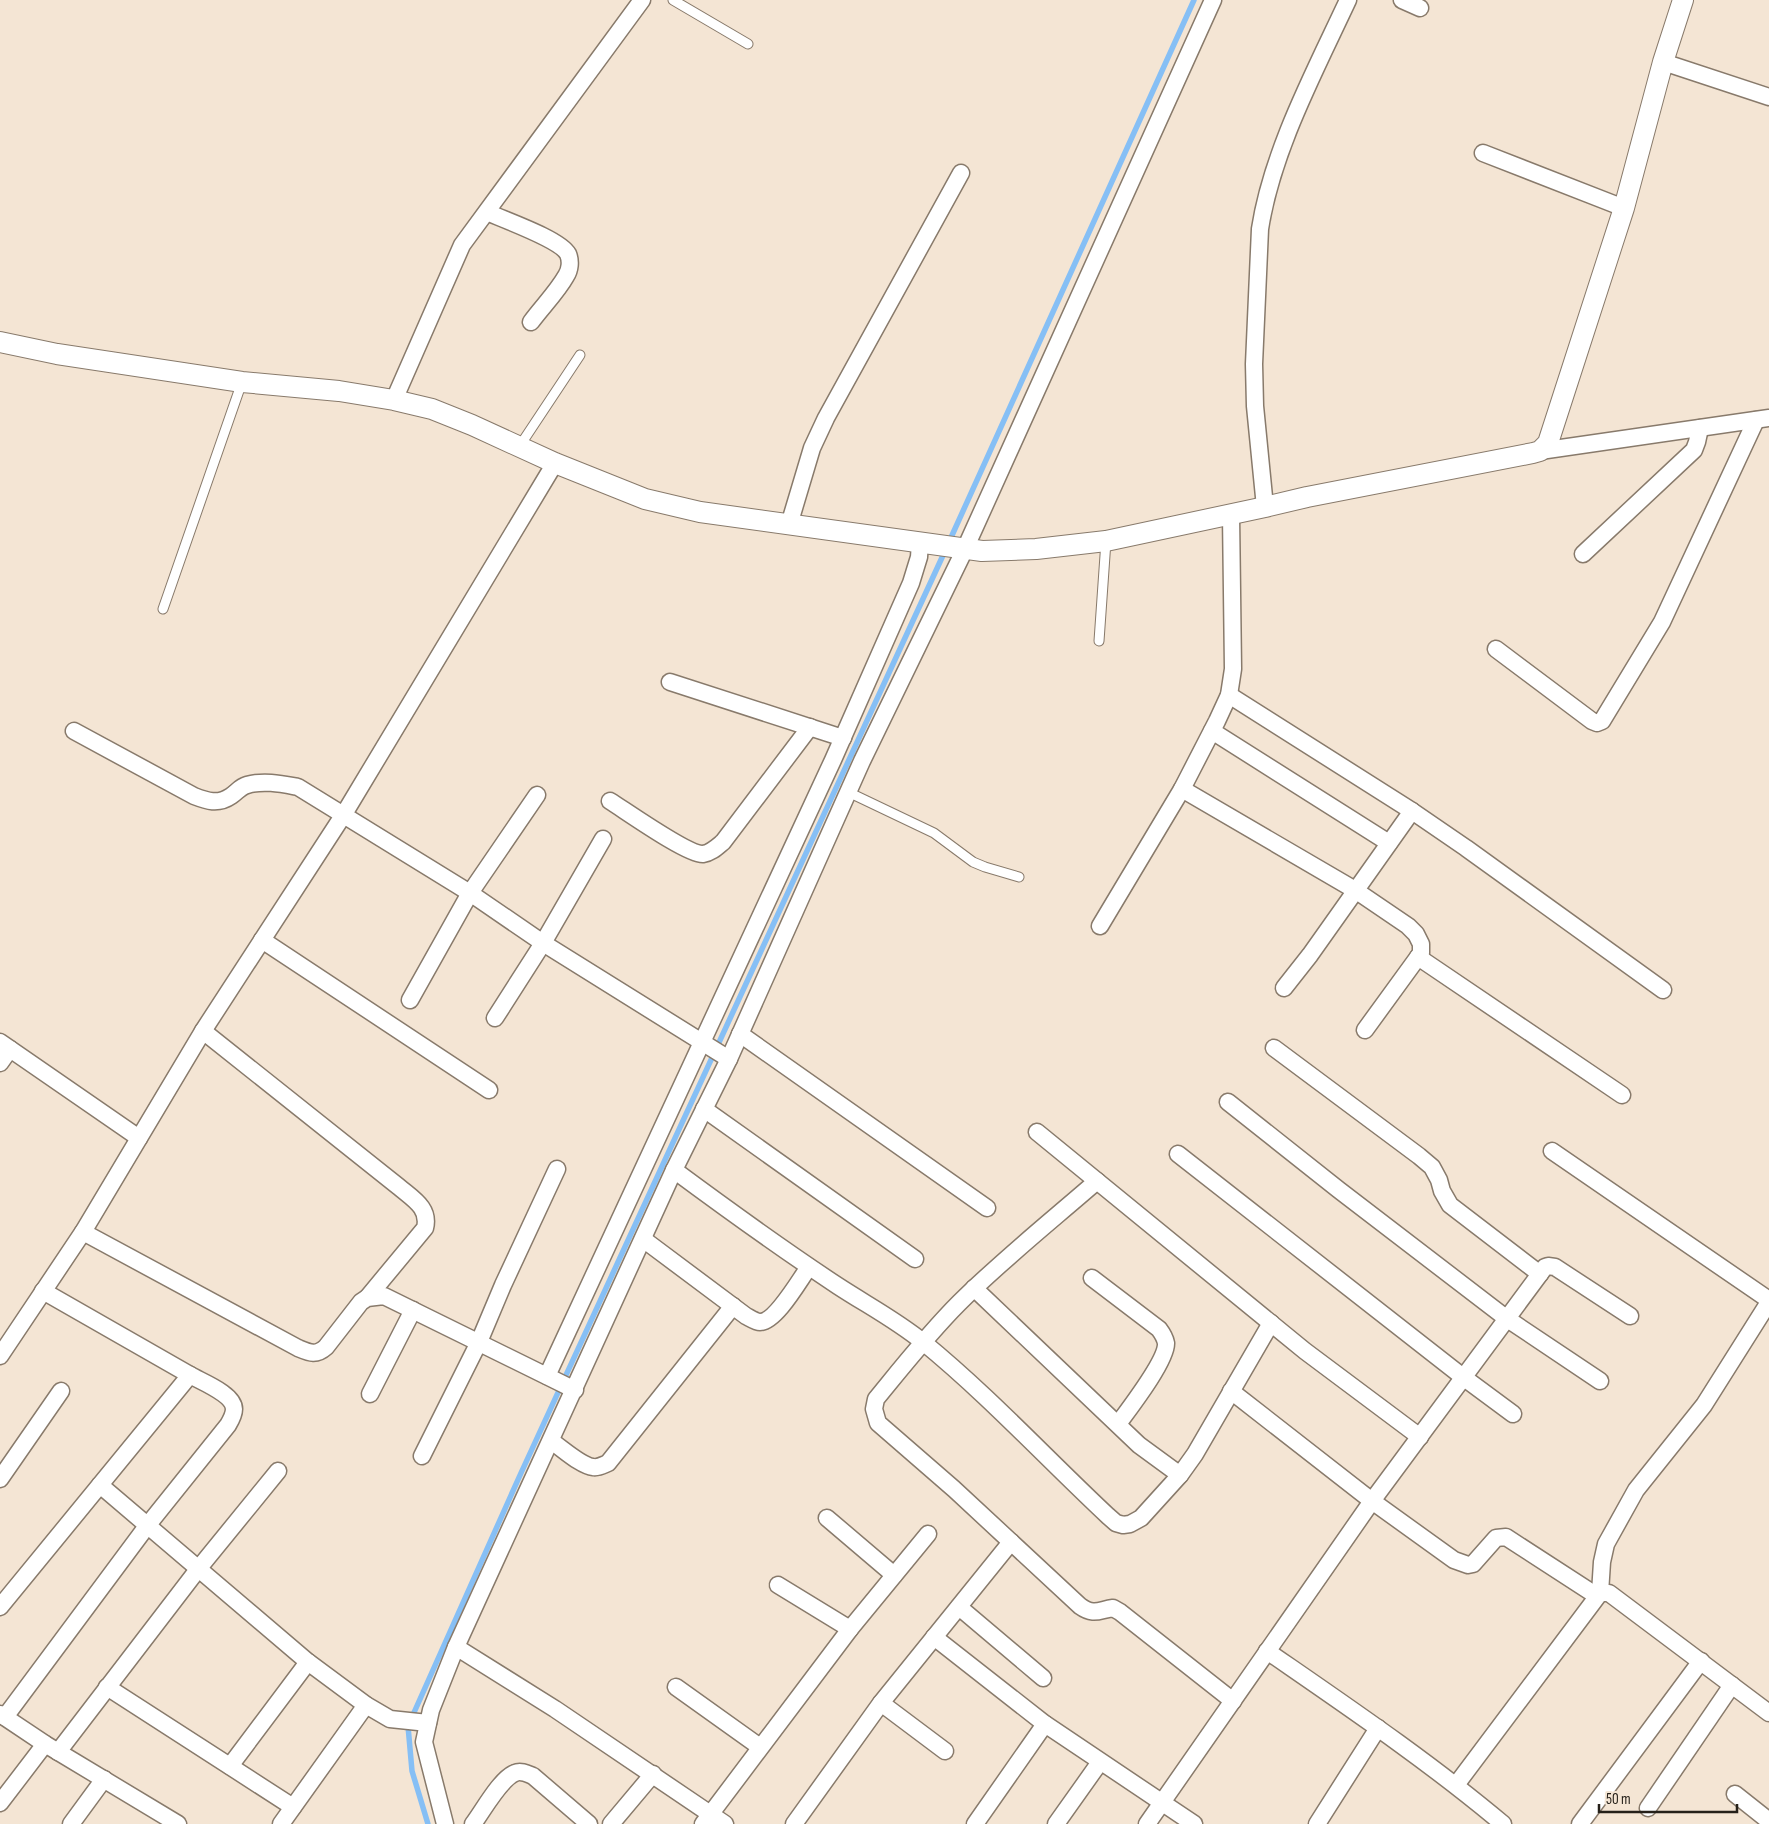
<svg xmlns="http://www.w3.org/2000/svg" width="1769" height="1824" font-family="'Sofia Sans Condensed',sans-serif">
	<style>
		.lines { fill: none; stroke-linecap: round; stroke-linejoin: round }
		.stream { stroke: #86bff5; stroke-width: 5.5 }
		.service-casing { stroke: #887a6b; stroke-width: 11 }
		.minor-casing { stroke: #887a6b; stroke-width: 19 }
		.tertiary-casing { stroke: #887a6b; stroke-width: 22 }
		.service { stroke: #fff; stroke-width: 9 }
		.minor { stroke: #fff; stroke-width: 16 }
		.tertiary { stroke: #fff; stroke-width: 20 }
	</style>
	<rect width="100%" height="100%" fill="#f4e5d4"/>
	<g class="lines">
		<g class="stream">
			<path d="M949,542L1194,0"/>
			<path d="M428,1824L412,1771L408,1726L521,1473L945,551"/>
		</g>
		<defs>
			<g id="service">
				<path d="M673,0L748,44"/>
				<path d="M519,447L580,355"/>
				<path d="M163,609L242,382"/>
				<path d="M1099,641L1106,541"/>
				<path d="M848,792L934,833L973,862L985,867L1019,877"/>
			</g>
			<g id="minor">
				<path d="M1402,0L1420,8"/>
				<path d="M1663,62L1769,97"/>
				<path d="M1483,153L1624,208"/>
				<path d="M487,212C504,220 560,239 568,254C571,261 570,270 566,276C557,292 542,307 531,322"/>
				<path d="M394,400L462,245L642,0"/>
				<path d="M1540,451L1769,418"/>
				<path d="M1265,507L1255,406L1254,364L1260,229C1272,151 1315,71 1348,0"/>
				<path d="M789,525L812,448L826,418L961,173"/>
				<path d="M1583,554L1694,450L1697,442L1700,428"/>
				<path d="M1496,649L1592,721L1597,723L1602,721L1662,622L1756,420"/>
				<path d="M670,682L843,738"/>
				<path d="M1229,695L1412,811L1466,848L1663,990"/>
				<path d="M74,731L194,796C207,801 218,805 231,796C237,792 240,787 247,785C264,780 282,784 298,787L470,893L543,943L729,1059"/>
				<path d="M1212,731L1389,843"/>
				<path d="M1182,789L1355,890L1408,926L1416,934L1421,944V953L1365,1030"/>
				<path d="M610,801C626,811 688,855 703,854C711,853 717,847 723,842L810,727"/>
				<path d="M1100,926L1182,789L1217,721L1229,695L1233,669L1231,515"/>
				<path d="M262,940L489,1090"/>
				<path d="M1418,957L1622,1095"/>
				<path d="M1284,988L1310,955L1412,811"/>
				<path d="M410,1000L470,893L537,795"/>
				<path d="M495,1018L543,943L603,839"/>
				<path d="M203,1031L399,1187C413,1199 430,1208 425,1228L367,1298"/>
				<path d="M740,1034L987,1208"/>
				<path d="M0,1042L139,1138"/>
				<path d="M1274,1048L1419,1156L1432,1167L1439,1180L1442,1191L1450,1205L1540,1274"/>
				<path d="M0,1063L10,1049"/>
				<path d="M1228,1102L1339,1190L1506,1318L1600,1381"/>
				<path d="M704,1109L915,1259"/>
				<path d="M1037,1132L1305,1351L1420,1437"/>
				<path d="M1552,1151L1769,1300"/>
				<path d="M1178,1154L1463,1377L1513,1414"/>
				<path d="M674,1170C728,1210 782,1249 838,1286C867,1305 896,1320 923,1342C989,1396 1046,1458 1108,1516L1116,1523L1123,1525L1130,1524L1141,1518L1180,1475L1195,1454L1271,1323"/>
				<path d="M1097,1181C1051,1221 1002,1260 959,1303C929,1333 903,1366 876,1399L874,1409L878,1423L954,1489L1080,1606C1094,1616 1099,1610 1113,1608L1120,1612L1233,1701"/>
				<path d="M83,1232L298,1348C310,1353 316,1356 326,1347L361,1302L367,1298L384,1296L575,1390"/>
				<path d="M643,1239L746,1316C750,1318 756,1322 760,1322C776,1322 800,1279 809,1267"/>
				<path d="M1092,1278L1159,1329C1162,1333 1165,1338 1166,1343C1167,1360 1129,1409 1118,1424"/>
				<path d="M974,1288L1139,1445L1180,1475"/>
				<path d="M0,1356L83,1232L203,1031L344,814L555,463"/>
				<path d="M547,1376L833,760L911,583L919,557L920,543"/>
				<path d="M1231,1391L1372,1501L1454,1560L1468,1565L1473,1564L1496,1538L1506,1537L1597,1596"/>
				<path d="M370,1394L413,1310"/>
				<path d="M551,1441C562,1448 581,1466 593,1467C599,1468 603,1465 608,1463L733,1306"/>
				<path d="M422,1456L479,1342L503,1285L557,1169"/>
				<path d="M0,1479L61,1391"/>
				<path d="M100,1485L308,1662L366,1705L390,1719L428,1723"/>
				<path d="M827,1518L894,1575"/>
				<path d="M778,1585L850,1629"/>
				<path d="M1600,1593L1602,1562L1606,1544L1636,1490L1704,1405L1769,1302"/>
				<path d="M0,1607L190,1375L43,1291"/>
				<path d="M959,1607L1043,1678"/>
				<path d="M934,1637L1045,1724L1194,1824"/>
				<path d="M456,1647L555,1709L725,1824"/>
				<path d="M1267,1651C1348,1707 1428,1761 1503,1824"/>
				<path d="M107,1687L293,1807"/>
				<path d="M676,1687L760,1747"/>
				<path d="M881,1703L945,1751"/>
				<path d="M0,1714L45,1744L178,1824"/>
				<path d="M5,1717L147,1526L228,1425C231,1420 234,1415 234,1409C234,1394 202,1382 190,1375"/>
				<path d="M58,1752L199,1568L278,1471"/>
				<path d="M230,1766L308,1662"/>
				<path d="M1456,1785L1600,1593H1609L1769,1713"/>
				<path d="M1735,1794L1769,1821"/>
				<path d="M0,1803L45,1744"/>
				<path d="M1648,1808L1732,1685"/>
				<path d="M71,1824L104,1779"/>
				<path d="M281,1824L366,1705"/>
				<path d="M445,1824L424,1742L431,1710L456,1647L674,1170L729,1059L862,761L965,549L1213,0"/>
				<path d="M473,1824C483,1811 500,1779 515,1773C521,1770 528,1774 533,1776L589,1824"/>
				<path d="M611,1824L653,1774"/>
				<path d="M703,1824L850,1629L928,1534"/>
				<path d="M794,1824L881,1703L1011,1542"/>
				<path d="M975,1824L1045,1724"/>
				<path d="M1056,1824L1100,1762"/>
				<path d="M1147,1824L1372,1501L1545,1267L1548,1266L1555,1267L1630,1316"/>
				<path d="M1317,1824L1378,1728"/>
				<path d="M1580,1824L1701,1661"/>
			</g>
			<path id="tertiary" d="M0,342L57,354L242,382L339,391L394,400L432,409L472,425L555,463L645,499L700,512L982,551L1036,549L1106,541L1265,507L1307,497L1533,453L1540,451L1548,443L1624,208L1663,62L1683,0"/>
		</defs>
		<use href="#service" class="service-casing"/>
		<use href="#minor" class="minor-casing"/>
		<use href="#tertiary" class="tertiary-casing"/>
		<use href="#service" class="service"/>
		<use href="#minor" class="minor"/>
		<use href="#tertiary" class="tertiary"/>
	</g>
	<path d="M1599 1804v8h138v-8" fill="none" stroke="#252019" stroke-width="2.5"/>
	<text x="1606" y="1804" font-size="15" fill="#252019" stroke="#f4e5d4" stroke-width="4" paint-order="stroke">50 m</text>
</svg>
